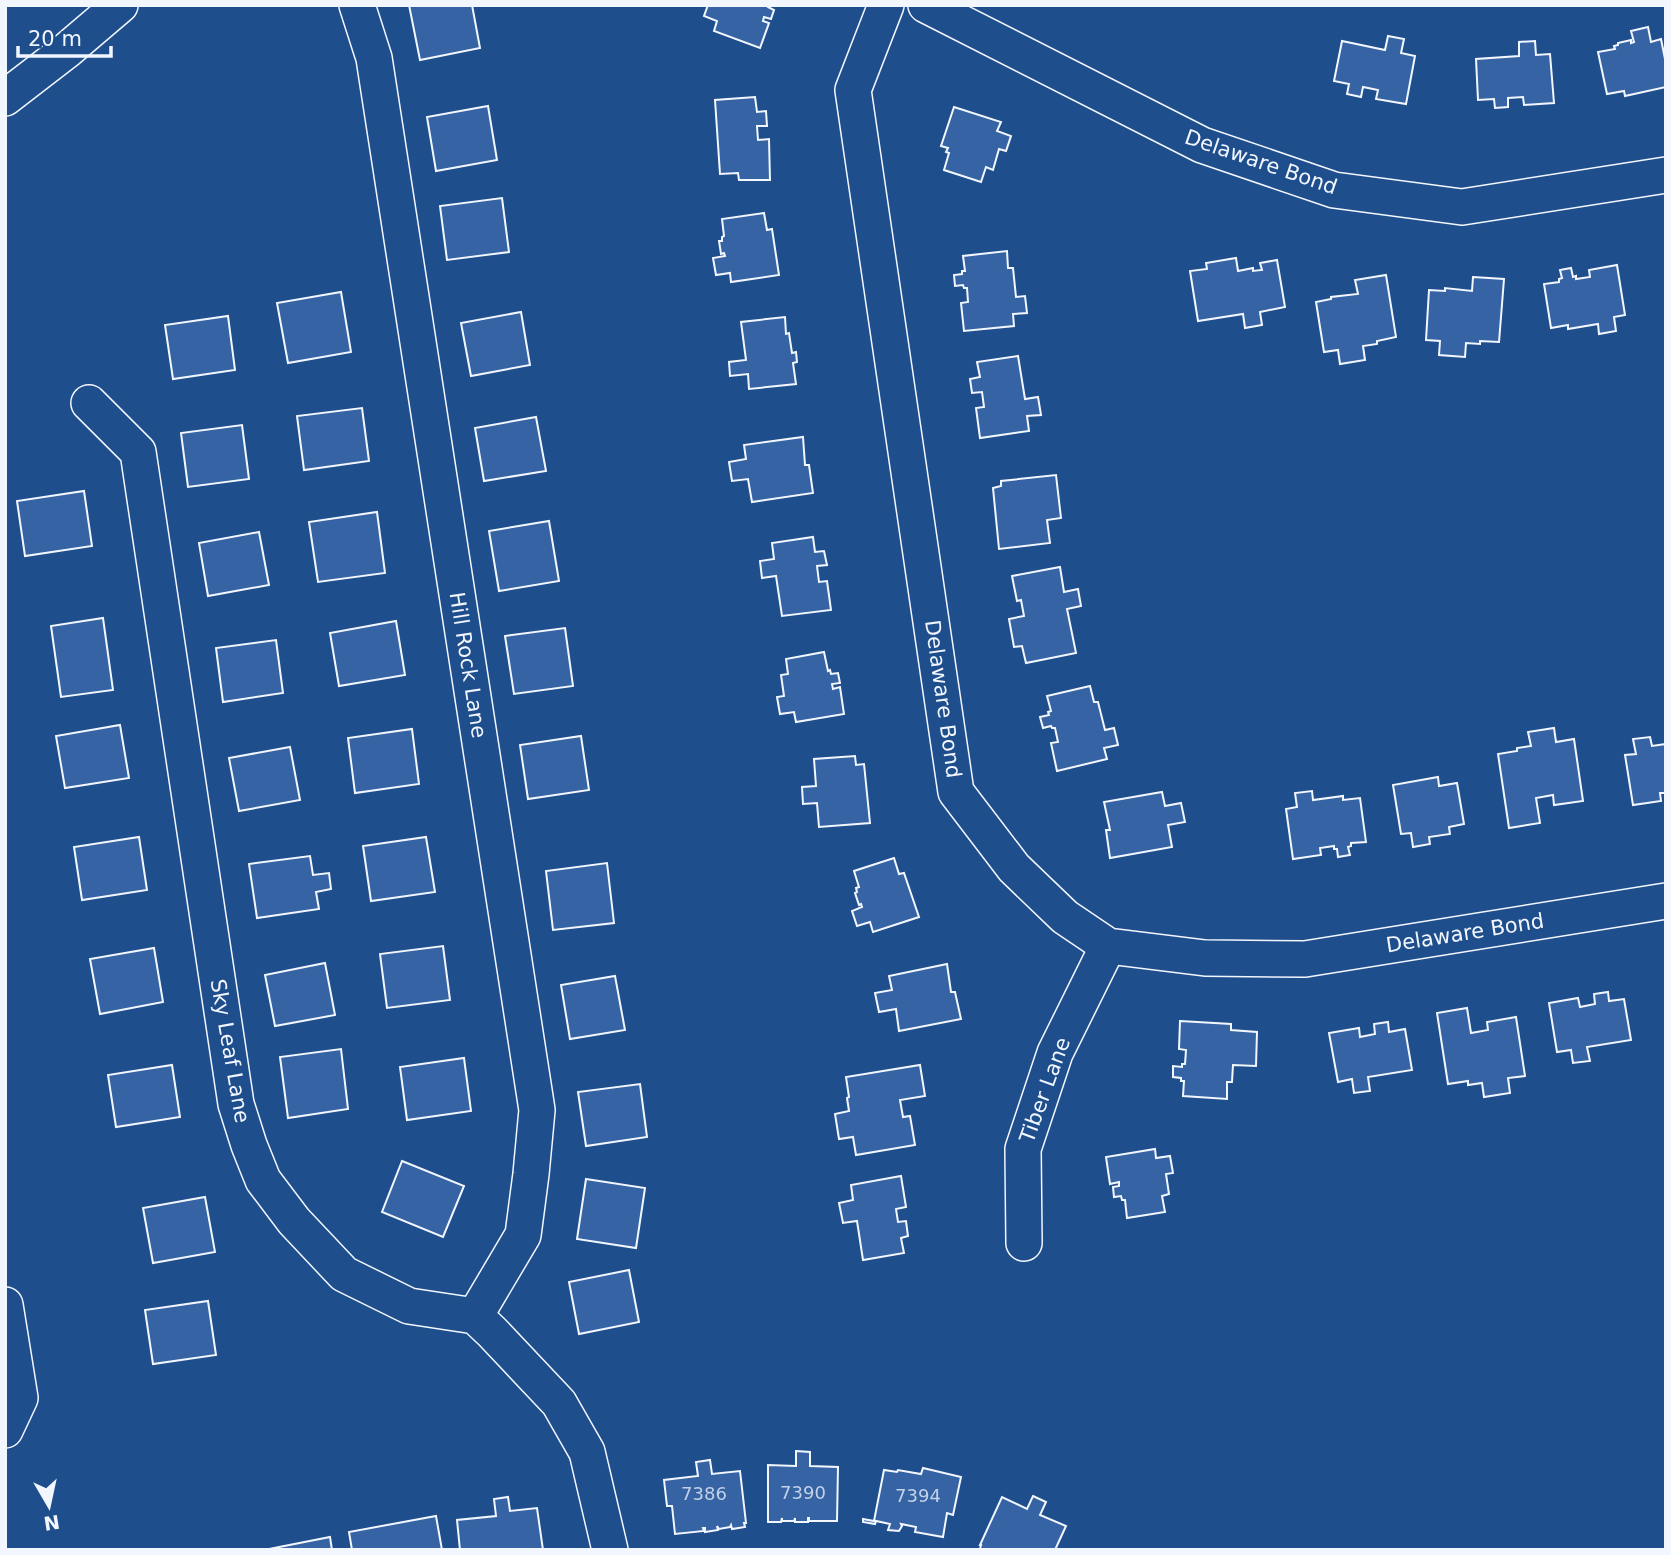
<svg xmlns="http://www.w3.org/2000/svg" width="1671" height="1555" font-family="'DejaVu Sans',sans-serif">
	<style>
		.building { fill: #3563a3; stroke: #f2f6ff; stroke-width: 2 }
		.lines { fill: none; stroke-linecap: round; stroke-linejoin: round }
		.minor-casing { stroke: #f2f6ff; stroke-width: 38 }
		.minor { stroke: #1f4e8c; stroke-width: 35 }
		.labels { text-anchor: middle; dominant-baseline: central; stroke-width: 5; stroke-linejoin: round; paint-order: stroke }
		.number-label { font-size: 18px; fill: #c3d1e8 }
		.street-label { font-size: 21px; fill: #f2f6ff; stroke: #1f4e8c }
	</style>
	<rect width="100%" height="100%" fill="#1f4e8c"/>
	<g class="building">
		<path d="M409,5H472L480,48L420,60Z"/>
		<path d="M708,5H769L768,7L774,10L771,19L764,17L763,21L769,23L760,48L714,31L717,21L704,16Z"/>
		<path d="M1648,27L1651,42L1661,39L1666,64V87L1625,96L1624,91L1607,94L1598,52L1615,49L1614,46L1618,45V43L1631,40V43L1634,42L1631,31Z"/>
		<path d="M1388,36L1404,39L1401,53L1415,56L1406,104L1376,99L1378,90L1363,87L1361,97L1347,94L1349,84L1334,81L1342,41L1385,50Z"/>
		<path d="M1535,41L1536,55L1550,54L1554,103L1524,105L1523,97L1508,98V107L1495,108L1494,99L1478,100L1476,59L1519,56V42Z"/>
		<path d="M755,97L757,112L766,111L767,126H757L758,140L769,139L770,180H739L738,173L720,174L715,100Z"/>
		<path d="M488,106L497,160L436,171L427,117Z"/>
		<path d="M954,107L1001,122L997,131L1011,136L1006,151L999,149L993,170L986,167L981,182L944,170L949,153L946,152L948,148L941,146Z"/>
		<path d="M502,198L509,252L447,260L440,206Z"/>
		<path d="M764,213L767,230L772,229L779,275L731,282L730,273L716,275L713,258L725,256L724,253L721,254L719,241H722V237L724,236L722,219Z"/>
		<path d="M1007,251L1008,268H1013L1016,297L1025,296L1027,313L1013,314L1014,326L964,331L961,303L968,302L967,288H964L963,285L955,286L954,275L962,274V271H965L963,256Z"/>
		<path d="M1236,258L1238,271L1253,268V271L1262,270L1260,263L1277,260L1285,307L1260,312L1262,325L1245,328L1243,314L1198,321L1190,271L1207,269L1206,263Z"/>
		<path d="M1617,265L1625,315L1614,317L1616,331L1599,334L1598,324L1568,329V325L1551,328L1544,284L1559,282V279L1562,278L1560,270L1571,268L1573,277L1576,276V279L1590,277L1589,270Z"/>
		<path d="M1386,275L1396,337L1377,341V344L1363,346L1365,360L1340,364L1338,350L1324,352L1316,302L1331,299V297L1358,294L1355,280Z"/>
		<path d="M1473,277L1504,279L1499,342L1480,341V344L1466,343L1465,357L1439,355L1440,341L1426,340L1429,290L1445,291V288L1472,291Z"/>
		<path d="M341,292L351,352L288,363L277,303Z"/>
		<path d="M521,312L530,365L471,376L461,323Z"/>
		<path d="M228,316L235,370L173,379L165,325Z"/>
		<path d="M785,317L786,334L789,333L792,353L796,352L797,362L793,363L796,384L749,389L748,374L730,376L729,362L746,360L741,322Z"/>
		<path d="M1018,356L1025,399L1038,397L1041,415L1027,416L1029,431L980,438L976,408L984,407L982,392L972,393L970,379L980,377L977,362Z"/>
		<path d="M362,408L369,461L304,470L297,416Z"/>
		<path d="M536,417L546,471L484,481L475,428Z"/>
		<path d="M242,425L249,479L188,487L181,433Z"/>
		<path d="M803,437L805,465H809L813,493L752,502L748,479L732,481L729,462L746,459L744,445Z"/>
		<path d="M1056,475L1061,518L1047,520L1050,543L999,549L993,488L1001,486V481Z"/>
		<path d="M84,491L92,546L25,556L17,501Z"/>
		<path d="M377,512L385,573L318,582L309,522Z"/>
		<path d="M549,521L559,581L499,591L489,531Z"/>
		<path d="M259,532L269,585L208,596L199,543Z"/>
		<path d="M813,537L815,552L824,551L827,565L817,566L819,582L827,581L831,610L782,616L776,576L762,578L760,561L774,559L772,543Z"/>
		<path d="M1060,567L1064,592L1078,589L1081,606L1067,609L1076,653L1026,663L1022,646L1014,647L1009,619L1024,616L1021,600L1017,601L1012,576Z"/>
		<path d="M103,618L113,690L61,697L51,626Z"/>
		<path d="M396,621L405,675L339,686L330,633Z"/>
		<path d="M565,628L573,686L514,694L505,636Z"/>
		<path d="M276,640L283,693L223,702L216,648Z"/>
		<path d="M824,652L828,671L830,670L831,674L838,673L840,683L832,684L833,689L840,687L844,714L796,722L794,712L780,714L777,697L784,696L781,675L788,674L786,659Z"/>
		<path d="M1090,686L1094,702H1098L1105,730L1114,728L1118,745L1104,748L1107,759L1057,771L1051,743L1058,742L1055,728H1052L1051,726L1043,728L1040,717L1049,715L1048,712L1051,711L1047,696Z"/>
		<path d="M120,725L129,778L65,788L56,736Z"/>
		<path d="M1554,728L1556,742L1574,739L1583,801L1554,805L1553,795L1536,798L1540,823L1509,828L1498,754L1517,751V748L1531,746L1528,732Z"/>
		<path d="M412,729L419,784L355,793L348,738Z"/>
		<path d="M581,736L589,790L528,799L520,745Z"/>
		<path d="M1650,737L1652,746L1666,744V793H1660L1661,801L1633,805L1625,755L1636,754L1633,739Z"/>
		<path d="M290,747L300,800L239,811L229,758Z"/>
		<path d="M855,756L856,765L864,764L870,823L819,827L817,803L803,804L802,787L816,786L814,759Z"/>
		<path d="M1438,777L1439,786L1457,783L1464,824L1449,827L1450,834L1429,837L1430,844L1413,847L1411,833L1401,834L1393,785Z"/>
		<path d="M1312,791L1313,800L1343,796V800L1360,798L1366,842L1351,843V846L1348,847L1350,855L1338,857L1337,849H1334V846L1320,848L1321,855L1293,859L1286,809L1297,807L1295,793Z"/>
		<path d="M1162,792L1165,806L1181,803L1185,822L1168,825L1172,847L1110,858L1106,830H1110L1104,802Z"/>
		<path d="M139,837L147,890L82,900L74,847Z"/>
		<path d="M426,837L435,892L371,901L363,846Z"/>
		<path d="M310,856L313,875L329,873L331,889L316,892L319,909L257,918L249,864Z"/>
		<path d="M894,858L899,874L904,873L919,917L873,932L870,922L857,926L852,911L862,907L861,904L859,905L855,893L857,892L856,888L859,887L854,871Z"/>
		<path d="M607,863L614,923L553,930L546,871Z"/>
		<path d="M443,946L450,1000L387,1008L380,954Z"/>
		<path d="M154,948L163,1002L100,1014L90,959Z"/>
		<path d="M325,963L335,1015L275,1026L265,975Z"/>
		<path d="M947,964L951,992H955L961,1019L899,1031L896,1009L879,1012L875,993L892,990L889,976Z"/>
		<path d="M615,976L625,1030L570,1039L561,985Z"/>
		<path d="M1608,992L1609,1001L1624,999L1631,1040L1587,1047L1590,1061L1573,1063L1571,1050L1557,1052L1549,1003L1578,998L1580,1007L1595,1004L1594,994Z"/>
		<path d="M1467,1008L1471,1033L1488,1030L1487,1022L1516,1017L1525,1076L1508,1078L1510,1093L1484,1097L1482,1083L1468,1085V1081L1448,1084L1437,1013Z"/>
		<path d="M1180,1021L1231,1024V1030L1257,1032L1256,1066L1233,1065L1232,1082H1227V1099L1183,1096L1184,1081H1181V1078L1173,1077V1066L1182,1067V1064H1185L1186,1050L1179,1049Z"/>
		<path d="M1388,1022L1389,1032L1405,1029L1412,1070L1368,1077L1370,1091L1354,1093L1352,1079L1338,1082L1329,1033L1359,1028L1360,1037L1375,1034L1374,1024Z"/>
		<path d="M341,1049L348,1109L288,1118L280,1057Z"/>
		<path d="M464,1058L471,1111L407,1120L400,1067Z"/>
		<path d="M172,1065L180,1117L116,1127L108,1075Z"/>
		<path d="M920,1065L925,1096L900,1100L903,1117L910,1116L915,1145L856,1155L853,1137L839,1139L835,1114L849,1111L847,1098L849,1097L846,1077Z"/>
		<path d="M640,1084L647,1137L586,1146L578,1092Z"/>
		<path d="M1155,1149L1156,1158L1170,1156L1173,1173L1166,1174L1169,1194L1162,1196L1165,1212L1127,1218L1125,1200H1122L1121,1196L1114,1197L1113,1187L1119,1186V1182L1110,1184L1106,1157Z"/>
		<path d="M402,1161L464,1186L443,1237L382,1212Z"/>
		<path d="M901,1176L906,1207L896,1209L898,1222L906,1221L908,1236L901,1238L904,1253L863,1260L857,1221L843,1223L839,1203L853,1200L851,1185Z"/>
		<path d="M586,1179L645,1188L636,1248L577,1239Z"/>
		<path d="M205,1197L215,1252L153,1263L143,1208Z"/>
		<path d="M629,1270L639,1322L579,1334L569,1282Z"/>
		<path d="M208,1301L216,1355L153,1364L145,1310Z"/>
		<path d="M796,1451L810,1452V1466L838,1467L837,1521H809V1518H808V1522H795V1518L794,1521H782V1518L781,1522H768V1465L796,1466Z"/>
		<path d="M710,1460L712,1474L740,1471L746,1523H744L745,1527L732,1529L731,1525L730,1527L719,1529L717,1526L718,1530L705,1532V1528H703L704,1531L675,1534L672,1506H667L664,1480L698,1476L696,1462Z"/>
		<path d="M923,1468L961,1477L953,1515L947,1513L943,1537L915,1532L916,1527L901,1524L902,1526L899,1531L888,1530L890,1524L876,1521L875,1524L863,1522V1519L874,1521L884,1470L897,1472L898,1470L921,1474Z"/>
		<path d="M1033,1496L1046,1502L1040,1515L1066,1526L1055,1550L980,1549L981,1545H980L1002,1497L1027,1509Z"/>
		<path d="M508,1497L510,1511L537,1508L543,1550H460L457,1520L496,1516L494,1499Z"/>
		<path d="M436,1516L442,1550H352L349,1532Z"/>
		<path d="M330,1537L332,1550H264Z"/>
	</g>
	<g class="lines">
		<defs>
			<g id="minor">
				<path d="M357,5L374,58L537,1110L531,1174L523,1235L475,1316"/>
				<path d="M886,5L853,90L956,792L1014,868L1065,917L1108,946L1205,958L1305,959L1666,901"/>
				<path d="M926,5L1202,145L1334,190L1462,207L1666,175"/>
				<path d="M5,98L66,51L120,5"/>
				<path d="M89,403L138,452L236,1104L249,1145L263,1180L294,1221L344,1274L409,1306L475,1316L492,1332L559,1403L587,1452L610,1550"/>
				<path d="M1024,1243L1023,1149L1055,1053L1108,946"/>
				<path d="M5,1305L20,1398L5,1430"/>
			</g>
		</defs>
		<use href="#minor" class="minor-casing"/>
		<use href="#minor" class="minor"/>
	</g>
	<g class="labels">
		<g class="number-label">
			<text x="803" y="1492">7390</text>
			<text x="704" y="1493">7386</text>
			<text x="918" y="1495">7394</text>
		</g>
		<g class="street-label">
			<text transform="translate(1261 162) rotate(19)">Delaware Bond</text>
			<text transform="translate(468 665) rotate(81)">Hill Rock Lane</text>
			<text transform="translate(943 699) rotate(82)">Delaware Bond</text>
			<text transform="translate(1465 933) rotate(-9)">Delaware Bond</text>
			<text transform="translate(230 1051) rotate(80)">Sky Leaf Lane</text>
			<text transform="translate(1045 1090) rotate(-70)">Tiber Lane</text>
		</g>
	</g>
	<rect width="1671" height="1555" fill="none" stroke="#f2f6ff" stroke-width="14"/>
	<g transform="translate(49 1506) rotate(171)" stroke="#1f4e8c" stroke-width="5" paint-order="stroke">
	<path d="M0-5L12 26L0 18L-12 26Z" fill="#f2f6ff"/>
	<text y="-10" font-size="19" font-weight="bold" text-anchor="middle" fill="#f2f6ff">N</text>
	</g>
	<path d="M18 46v10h93v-10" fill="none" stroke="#f2f6ff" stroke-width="3.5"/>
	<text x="28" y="46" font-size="21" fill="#f2f6ff" stroke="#1f4e8c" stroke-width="5" paint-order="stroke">20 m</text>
</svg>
